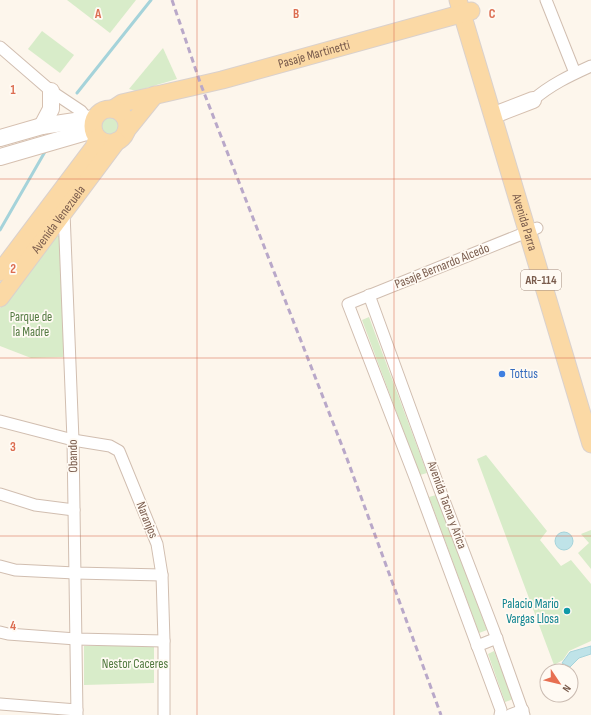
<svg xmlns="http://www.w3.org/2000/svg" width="591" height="715" font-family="'Sofia Sans Condensed',sans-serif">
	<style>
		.green { fill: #d8ecc9 }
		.water { fill: #bfe3e8; stroke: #a5d3da }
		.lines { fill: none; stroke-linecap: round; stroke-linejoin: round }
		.stream { stroke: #a5d3da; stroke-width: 3 }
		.street-casing { stroke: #d1beb0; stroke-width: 13 }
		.secondary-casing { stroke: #d6c0b0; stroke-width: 18 }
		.primary-casing { stroke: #dad1cd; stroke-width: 19 }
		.street { stroke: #fff; stroke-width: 11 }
		.secondary { stroke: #fff; stroke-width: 16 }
		.primary { stroke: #fbd9a5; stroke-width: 17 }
		.rail { stroke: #b9a8c9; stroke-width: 3; stroke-dasharray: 6 4; stroke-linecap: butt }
		.grid { fill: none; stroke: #dc6d51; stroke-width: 1; stroke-opacity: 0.55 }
		.shop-dot { fill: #3f7fe0; stroke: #fffaf3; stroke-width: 1.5 }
		.culture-dot { fill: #0f9aa8; stroke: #fffaf3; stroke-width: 1.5 }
		.labels { text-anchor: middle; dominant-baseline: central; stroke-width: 3.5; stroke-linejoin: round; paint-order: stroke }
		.shield { fill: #fffaf3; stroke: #a28b7f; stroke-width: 1 }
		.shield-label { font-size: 12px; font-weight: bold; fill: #7a5c4d }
		.street-label { font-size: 13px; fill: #7a5c4d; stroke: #fffaf3 }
		.park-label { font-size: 13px; fill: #537a41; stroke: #fffaf3 }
		.shop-label { font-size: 13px; fill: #366cbe; stroke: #fffaf3; text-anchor: start }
		.culture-label { font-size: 13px; fill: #0d838f; stroke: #fffaf3; text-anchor: end }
		.grid-label { font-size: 13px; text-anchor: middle; font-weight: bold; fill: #dc6d51; stroke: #fffaf3; stroke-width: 3.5; stroke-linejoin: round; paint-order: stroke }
	</style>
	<rect width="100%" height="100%" fill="#fdf6ec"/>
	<g class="green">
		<path d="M67,0H136L110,33Z"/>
		<path d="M42,31L74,55L60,73L28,49Z"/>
		<path d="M163,48L177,79L136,91L129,89Z"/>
		<circle cx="110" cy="128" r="10"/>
		<path d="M56,234L63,239V357L31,358L0,346V308Z"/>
		<path d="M369,317L427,473L420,475L362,320Z"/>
		<path d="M486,455L547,531L540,540L561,566L571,560L591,584V641L569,651L563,660L554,665L477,459Z"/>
		<path d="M436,495L487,630L479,633L429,497Z"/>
		<path d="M591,530V569L578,553L589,543L581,534Z"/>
		<path d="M154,645V683L84,685V646Z"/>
		<path d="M494,651L513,699L505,702L488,654Z"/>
	</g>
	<g class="water">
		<circle cx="564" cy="541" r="9"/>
		<path d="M591,646V654L579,658L570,667L562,663L570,652Z"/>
	</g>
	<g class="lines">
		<g class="stream">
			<path d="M77,93L151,0"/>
			<path d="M0,230L46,150"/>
		</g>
		<defs>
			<g id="street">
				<path d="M546,0L575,73"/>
				<path d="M0,47L51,91L81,111L91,123"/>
				<path d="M533,100C550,85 569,76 591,66"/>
				<path d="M64,212L73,440L77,715"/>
				<path d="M369,295L440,490L494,631L524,715"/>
				<path d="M0,421L73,440L110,446L119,451L157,544L162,575L164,641V715"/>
				<path d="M0,494L35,505L74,510"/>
				<path d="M0,566L15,570L75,573L162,575"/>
				<path d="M0,632L8,634L76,639L164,641"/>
				<path d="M477,646L497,638"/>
				<path d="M0,704L77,710"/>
				<path d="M500,715L501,710L416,480L348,304L537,228"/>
				<path d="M510,715L523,710"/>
			</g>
			<g id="secondary">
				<path d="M502,112L533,100"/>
				<path d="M42,126L51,109V91"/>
				<path d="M0,138L42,126L95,118"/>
				<path d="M0,157L93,130"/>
			</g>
			<g id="primary">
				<path id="s1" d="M458,0L591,444"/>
				<path id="s2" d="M113,109L122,103L222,80L471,11"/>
				<circle cx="110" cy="126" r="17"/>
				<path d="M126,131L155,95"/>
				<path d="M0,272L94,147L97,138"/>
				<path id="s3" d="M0,298L117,141"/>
			</g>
		</defs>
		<use href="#street" class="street-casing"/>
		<use href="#secondary" class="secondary-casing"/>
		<use href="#primary" class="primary-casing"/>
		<use href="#street" class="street"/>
		<use href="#secondary" class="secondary"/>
		<use href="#primary" class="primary"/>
		<path class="rail" d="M172,0L201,85L346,456L441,715"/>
	</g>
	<path class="grid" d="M197,0V715M394,0V715M0,179H591M0,358H591M0,536H591"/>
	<circle class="shop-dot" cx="502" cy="374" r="4"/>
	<circle class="culture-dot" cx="567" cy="611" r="4"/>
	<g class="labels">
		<rect class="shield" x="521" y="270" width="40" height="20" rx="3"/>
		<g class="shield-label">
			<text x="541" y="280">AR-114</text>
		</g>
		<g class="street-label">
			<text stroke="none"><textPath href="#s2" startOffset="209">Pasaje Martinetti</textPath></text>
			<text stroke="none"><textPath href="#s3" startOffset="98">Avenida Venezuela</textPath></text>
			<text stroke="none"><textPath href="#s1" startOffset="232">Avenida Parra</textPath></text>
			<text transform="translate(442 266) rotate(-22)">Pasaje Bernardo Alcedo</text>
			<text transform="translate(73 456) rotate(-91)">Obando</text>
			<text transform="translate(447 505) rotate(70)">Avenida Tacna y Arica</text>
			<text transform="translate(147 520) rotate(68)">Naranjos</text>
		</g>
		<g class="park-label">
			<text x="31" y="317">Parque de<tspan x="31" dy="15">la Madre</tspan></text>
			<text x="135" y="664">Nestor Caceres</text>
		</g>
		<g class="shop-label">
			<text x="510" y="374">Tottus</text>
		</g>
		<g class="culture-label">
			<text x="559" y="604">Palacio Mario<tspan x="559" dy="15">Vargas Llosa</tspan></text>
		</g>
	</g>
	<g class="grid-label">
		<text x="98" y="18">A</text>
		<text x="296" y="18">B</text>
		<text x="492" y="18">C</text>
		<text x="13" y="94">1</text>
		<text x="13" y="273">2</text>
		<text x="13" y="451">3</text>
		<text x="13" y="630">4</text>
	</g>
	<g transform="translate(559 683) rotate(125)"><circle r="19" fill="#fffaf3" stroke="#cabbb1"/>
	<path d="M0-3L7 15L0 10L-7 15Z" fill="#e76f51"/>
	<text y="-6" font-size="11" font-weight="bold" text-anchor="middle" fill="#7a5c4d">N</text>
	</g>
</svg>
